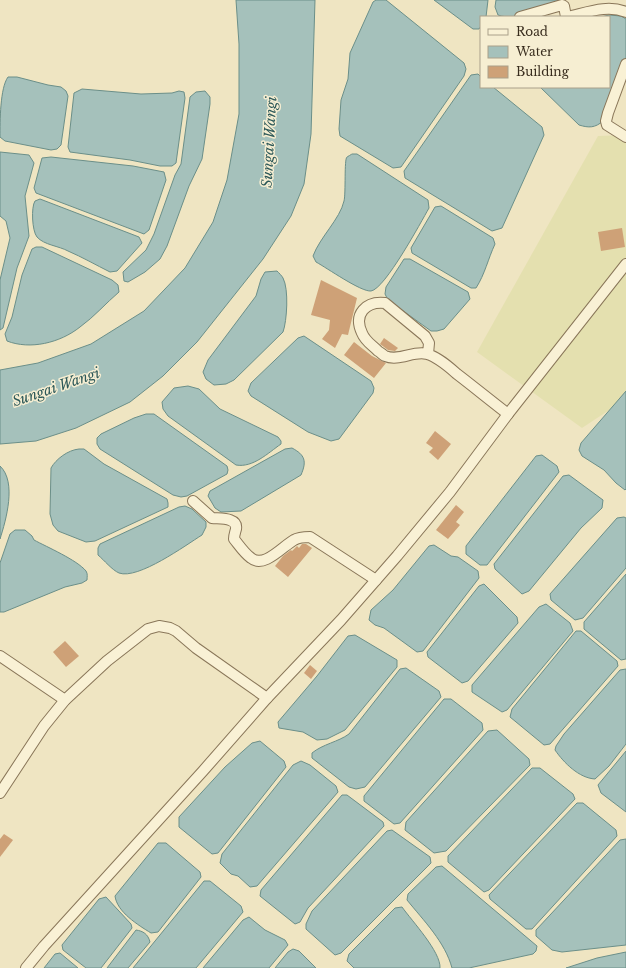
<svg xmlns="http://www.w3.org/2000/svg" width="626" height="968" font-family="'Libre Baskerville',serif">
	<style>
		.farmland { fill: #e4e0af }
		.water { fill: #a5c1bb; stroke: #6b8f89 }
		.building { fill: #cea177 }
		.lines { fill: none; stroke-linecap: round; stroke-linejoin: round }
		.minor-casing { stroke: #897659; stroke-width: 12 }
		.minor { stroke: #f9f1d5; stroke-width: 10 }
		.labels { text-anchor: middle; dominant-baseline: central; stroke-width: 3; stroke-linejoin: round; paint-order: stroke }
		.water-label { font-size: 14px; font-style: italic; fill: #2c5858; stroke: #f6eed2 }
	</style>
	<rect width="100%" height="100%" fill="#efe5c2"/>
	<path class="farmland" d="M626,135V399L582,428L477,352L598,136Z"/>
	<g class="water">
		<path d="M236,0H315L311,134L304,184L291,216L263,259L197,342L163,376L130,402L76,428L36,441L0,444V370L38,363L91,344L144,311L185,268L213,222L227,180L239,114V44Z"/>
		<path d="M376,0H386L464,63L466,69L464,76L401,167L393,168L340,136L339,129L341,100L348,79L350,53L373,2Z"/>
		<path d="M434,0H488L486,17H481V26L479,29H473Z"/>
		<path d="M496,0H558L557,2C539,8 517,22 498,15L495,7Z"/>
		<path d="M609,15L621,16L626,19V58L603,121C595,128 589,128 579,125L540,87H609V17H601Z"/>
		<path d="M478,74L481,77V87H493L542,127L544,135L502,228L492,231L405,178L404,171L471,75Z"/>
		<path d="M8,77H17L48,85L61,87L66,91L68,96L61,145L57,149L51,150L5,141L0,137C0,121 0,88 8,77Z"/>
		<path d="M82,89L141,94L172,93L179,91L184,92L185,98L176,163L172,166H160L130,160L70,152L68,147L74,93Z"/>
		<path d="M205,91L210,97V104L202,159L189,186L167,246L160,259L145,272L128,282L124,281L123,272L146,250L154,234L175,175L181,164L190,97L196,92Z"/>
		<path d="M0,152L29,155L34,163L25,196L29,236L17,268L3,328L0,330V280L10,238L6,221L0,216Z"/>
		<path d="M352,154H357L428,200L429,208C421,222 385,289 371,291C361,292 327,268 316,262L313,256C320,237 340,219 344,201C346,193 344,159 347,157C347,157 352,154 352,154Z"/>
		<path d="M51,157L133,166L164,172L166,180L149,230L144,234L36,193L34,188L42,158Z"/>
		<path d="M40,199L139,237L142,243L117,271L110,272C96,265 82,257 68,251C59,246 44,245 37,237C32,231 31,207 35,201Z"/>
		<path d="M441,206L493,238L495,244C488,259 485,274 476,288H471L412,253L411,248L435,207Z"/>
		<path d="M36,247H42L112,280L118,285L119,292C106,303 94,317 80,327C60,343 30,350 7,341L5,334L12,317L22,275L32,249Z"/>
		<path d="M404,259H410L468,292L470,299L444,329L437,331H431L388,300L385,294L386,287Z"/>
		<path d="M277,271C279,273 282,276 283,278C289,289 287,321 283,332L234,380L226,384L214,385L206,379L203,372L208,360L256,296L261,279L265,272Z"/>
		<path d="M304,336L371,381L374,388L373,393L339,439L331,441L308,432L251,396L248,391L251,383L298,338Z"/>
		<path d="M188,386L199,389L220,409L278,437L281,441V444C268,453 253,468 236,465L168,416L163,409L162,402L174,388Z"/>
		<path d="M626,391V489L625,490L616,483L604,470L582,456L579,450L581,443Z"/>
		<path d="M146,414H154L227,466L228,470L227,474L187,496L181,497L173,495L100,449L97,444V438L101,434L134,418Z"/>
		<path d="M292,448C305,455 307,461 301,475L241,511L221,512L215,508L208,496L210,491L285,449Z"/>
		<path d="M79,449H84L104,464L167,499L168,503V507L95,541L86,542L58,531L53,525L50,514L51,468C56,459 68,450 79,449Z"/>
		<path d="M542,455L557,466L559,472L487,565H480L466,554V546L536,456Z"/>
		<path d="M0,466C17,482 6,520 0,539Z"/>
		<path d="M569,475L603,500L602,508L581,528L529,591L522,594L495,569L494,564L563,476Z"/>
		<path d="M185,506L192,509L206,522V527L202,535C186,545 138,580 119,573C112,570 104,560 98,555V548L100,544L179,507Z"/>
		<path d="M624,517L626,518V568L583,618L575,620L551,600L550,594L617,518Z"/>
		<path d="M15,530H25L32,536L34,540C47,547 77,560 86,571C88,574 87,577 87,580L82,583L65,587L4,612H0V563L10,534Z"/>
		<path d="M434,545L451,556L458,557L478,571L479,578L423,651L417,652L384,628L375,625L369,620L371,610L393,590L429,546Z"/>
		<path d="M626,574V659L621,660L584,629V622Z"/>
		<path d="M484,584L517,617L518,623L468,681L462,683L428,657L427,652L479,586Z"/>
		<path d="M546,604L570,623L573,631L507,710L502,712L472,692V685L539,607Z"/>
		<path d="M576,631H581L617,661L618,666L550,744L544,745L510,717L512,709Z"/>
		<path d="M355,635L397,660V667L345,730L327,739L317,740L303,732L279,728L278,722L317,676L348,636Z"/>
		<path d="M406,668L439,691L441,697L365,787L356,789L349,787L312,758V753C323,744 338,742 349,734L400,669Z"/>
		<path d="M626,669V744L609,766L595,779C579,778 564,763 555,750L556,746L564,734L620,670Z"/>
		<path d="M444,699H451L482,723L483,730L400,823L394,824L364,801V796Z"/>
		<path d="M497,730L529,759L530,765L446,851L434,853L405,830L406,822L488,731Z"/>
		<path d="M260,741L284,761L286,767L218,853L212,854L179,827V817L225,767L252,743Z"/>
		<path d="M626,751V812L601,793L598,785Z"/>
		<path d="M301,761L310,765L336,786L338,792L257,886L250,887L238,876L231,874L220,863L222,854L293,765Z"/>
		<path d="M532,768H540L573,794L575,799L489,890L484,892L448,862V856Z"/>
		<path d="M342,795H347L383,822L384,826L308,908L300,922L295,924L260,896L261,890Z"/>
		<path d="M577,803H583L616,830L617,836L532,929H526L490,899L489,895Z"/>
		<path d="M392,830L430,857L431,863L341,953L335,955L306,929V924L312,911L387,831Z"/>
		<path d="M626,839V945L562,952L552,950L536,936V930L620,840Z"/>
		<path d="M158,843H166L200,872L201,877L158,932L151,933C138,925 117,912 115,896Z"/>
		<path d="M442,866L537,946L536,951L533,954L469,968H452C445,942 424,921 407,900L408,894L436,867Z"/>
		<path d="M204,881H210L241,906L243,912L196,968H133Z"/>
		<path d="M106,897L131,924L132,928L101,968H86L63,950L62,945L99,899Z"/>
		<path d="M402,907C412,921 441,952 440,968H354L347,961L349,954L395,908Z"/>
		<path d="M249,917L265,930L285,940L288,945L269,968H203L243,920Z"/>
		<path d="M136,930C143,931 148,934 150,942L128,968H107Z"/>
		<path d="M293,949L299,951L316,968H275L288,952Z"/>
		<path d="M626,952V968H566L597,958Z"/>
		<path d="M60,953L78,968H44L55,954Z"/>
	</g>
	<g class="building">
		<path d="M622,228L625,247L601,251L598,232Z"/>
		<path d="M321,280L357,298L348,335L342,334L335,348L322,339L329,330L330,320L311,315Z"/>
		<path d="M384,338L398,348L395,351L388,350L380,344Z"/>
		<path d="M354,342L372,356L386,363L374,378L344,355Z"/>
		<path d="M435,431L451,444L438,460L429,452L433,448L426,443Z"/>
		<path d="M456,505L464,512L456,522L460,525L448,539L436,530Z"/>
		<path d="M302,544H306L312,548L288,577L275,566L283,556L291,550L292,551L297,546L299,548Z"/>
		<path d="M65,641L79,656L66,667L53,652Z"/>
		<path d="M310,665L317,671L311,679L304,673Z"/>
		<path d="M4,834L13,840L0,857V839Z"/>
	</g>
	<g class="lines">
		<defs>
			<g id="minor">
				<path d="M520,17L562,5L564,6L566,17"/>
				<path d="M567,17C586,13 607,4 626,12"/>
				<path d="M626,64L608,113L606,121L607,125L626,137"/>
				<path d="M428,354L429,343L425,336L385,303C366,301 353,314 362,333C365,341 372,345 378,351C380,352 383,355 385,356C399,362 414,350 427,354C438,357 449,367 457,374C474,387 491,401 508,414"/>
				<path d="M193,501L212,518C219,519 238,517 236,529C235,533 234,535 234,539C239,545 244,553 251,558C264,569 283,546 294,540C299,537 305,537 310,537L376,580"/>
				<path d="M0,656L65,700"/>
				<path d="M0,793L44,726L65,700L107,661L148,629L159,626L170,628L176,631L196,648L267,698"/>
				<path d="M26,968L44,946L203,771L267,698L341,620L397,556L450,492L508,414L626,264"/>
			</g>
		</defs>
		<use href="#minor" class="minor-casing"/>
		<use href="#minor" class="minor"/>
	</g>
	<g class="labels">
		<g class="water-label">
			<text transform="translate(269 142) rotate(-87)">Sungai Wangi</text>
			<text transform="translate(56 387) rotate(-19)">Sungai Wangi</text>
		</g>
	</g>
	<rect x="480" y="16" width="130" height="72" fill="#f6eed2" stroke="#aaa08a"/>
	<rect x="488" y="29" width="20" height="6" fill="#f9f1d5" stroke="#aaa08a"/>
	<text x="516" y="36" font-size="12" fill="#382c1d">Road</text>
	<rect x="488" y="46" width="20" height="12" fill="#a5c1bb" stroke="#aaa08a"/>
	<text x="516" y="56" font-size="12" fill="#382c1d">Water</text>
	<rect x="488" y="66" width="20" height="12" fill="#cea177" stroke="#aaa08a"/>
	<text x="516" y="76" font-size="12" fill="#382c1d">Building</text>
</svg>
